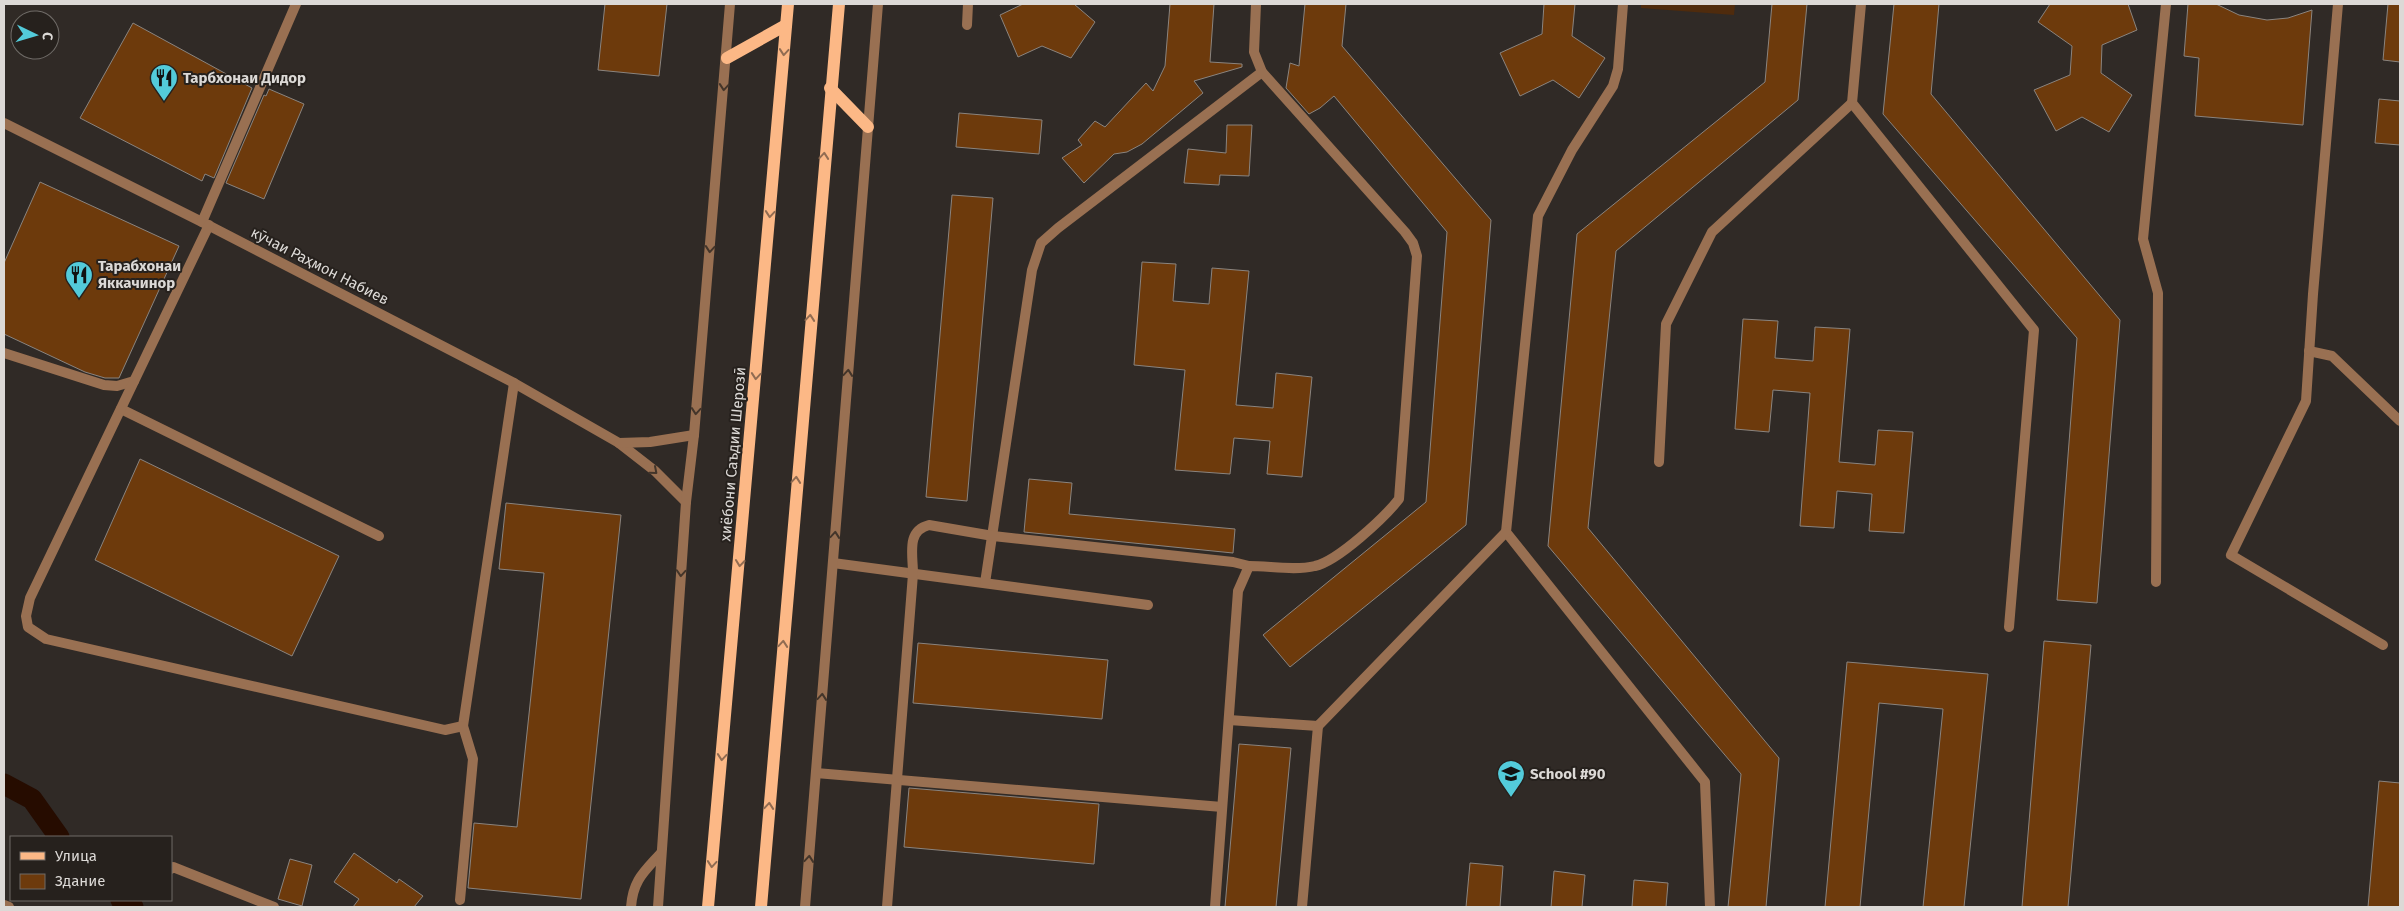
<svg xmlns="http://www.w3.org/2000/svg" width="2404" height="911" font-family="'Fira Sans',sans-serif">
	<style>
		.green { fill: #4f2b0d }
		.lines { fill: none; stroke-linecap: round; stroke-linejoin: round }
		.canal { stroke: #260c00; stroke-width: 21 }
		.building { fill: #6d3a0c; stroke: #8a847f }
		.service { stroke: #997052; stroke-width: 10 }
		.minor { stroke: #997052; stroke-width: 10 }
		.primary { stroke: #fcb886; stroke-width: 12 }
		.oneway { stroke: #916c52 }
		.oneway2 { stroke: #43352a }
		.labels { text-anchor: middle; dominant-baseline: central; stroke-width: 4; stroke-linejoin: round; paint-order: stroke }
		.poi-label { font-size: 15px; font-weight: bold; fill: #dcd9d6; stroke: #26211d; text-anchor: start }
		.street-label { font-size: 15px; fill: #dcd9d6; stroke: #26211d }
	</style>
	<rect width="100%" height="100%" fill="#302a26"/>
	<path class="green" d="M1641,4H1735L1734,15L1641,8Z"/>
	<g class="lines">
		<g class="canal">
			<path d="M4,784L32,799L59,837"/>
			<path d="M121,900L133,907"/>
		</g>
	</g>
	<g class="building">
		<path d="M605,4H667L659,76L598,70Z"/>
		<path d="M1023,4H1074L1095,22L1071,58L1042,46L1018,57L1000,15Z"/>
		<path d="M1170,4H1214L1210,62L1242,64V67L1194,81L1203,93L1142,144L1127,152L1114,154L1084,183L1062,158L1082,145L1078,140L1095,121L1105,127L1146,83L1153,91L1165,66Z"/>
		<path d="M1305,4H1346L1342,46L1491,220L1466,525L1290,667L1263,635L1426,502L1447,232L1334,96L1320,108L1309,114L1286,88L1290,63L1299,66Z"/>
		<path d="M1544,4H1575L1572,36L1605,58L1579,98L1553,80L1520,96L1500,53L1542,34Z"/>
		<path d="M1772,4H1807L1798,100L1616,251L1588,528L1779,758L1766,907H1728L1741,774L1548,546L1577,234L1765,82Z"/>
		<path d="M1894,4H1939L1931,94L2120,320L2097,603L2057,600L2077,338L1883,114Z"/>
		<path d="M2050,4H2128L2137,30L2102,45L2101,73L2132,95L2109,132L2082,117L2056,131L2034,90L2070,75L2072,46L2038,22Z"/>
		<path d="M2188,4H2216L2239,15L2267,20L2288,18L2312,10L2303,125L2195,116L2199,58L2184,56Z"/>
		<path d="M2388,4H2400V62L2383,60Z"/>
		<path d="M133,23L252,88L214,178L205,174L202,181L80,118Z"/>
		<path d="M269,89L304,104L264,199L226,183L264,95L266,96Z"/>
		<path d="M2379,99L2400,101V145L2375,143Z"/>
		<path d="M959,113L1042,120L1039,154L956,147Z"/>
		<path d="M1227,125H1252L1249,176L1220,175L1219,185L1184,183L1188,149L1226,153Z"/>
		<path d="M40,182L179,246L119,378H105L85,372L4,334V263Z"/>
		<path d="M952,195L993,198L967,501L926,497Z"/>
		<path d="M1142,262L1176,264L1173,301L1209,304L1212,268L1249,271L1236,405L1273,408L1276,373L1312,377L1302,477L1267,474L1270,441L1234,438L1230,474L1175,470L1185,370L1134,365Z"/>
		<path d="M1743,319L1778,321L1775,358L1813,361L1815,327L1850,329L1839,462L1875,465L1878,430L1913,432L1904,533L1869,531L1872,494L1837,491L1834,528L1800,526L1810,393L1773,390L1769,432L1735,429Z"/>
		<path d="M140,459L339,556L292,656L95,560Z"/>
		<path d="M1029,479L1072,483L1069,514L1235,529L1233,553L1024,532Z"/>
		<path d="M506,503L621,515L581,899L468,888L474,823L517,827L544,573L499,569Z"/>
		<path d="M2044,641L2091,645L2068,907H2022Z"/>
		<path d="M918,643L1108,660L1102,719L913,703Z"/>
		<path d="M1847,662L1988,674L1964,907H1923L1943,709L1879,703L1860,907H1825Z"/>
		<path d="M1239,744L1291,748L1276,907H1225Z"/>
		<path d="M2379,781L2400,783V907H2368Z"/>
		<path d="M909,788L1099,804L1094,864L904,847Z"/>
		<path d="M354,853L397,883L399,879L423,896L414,907H353L359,899L334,882Z"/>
		<path d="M290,859L312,865L302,906L278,899Z"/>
		<path d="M1470,863L1503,866L1500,907H1466Z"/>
		<path d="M1554,871L1585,875L1582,907H1551Z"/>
		<path d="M1634,880L1668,883L1666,907H1632Z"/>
	</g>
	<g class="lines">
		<g class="service">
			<path d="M4,353L104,385L117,386L134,381"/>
			<path d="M121,409L379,536"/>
			<path d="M1659,462L1666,324L1712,232L1852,103"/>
		</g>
		<g class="minor">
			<path d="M1623,4L1618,69L1613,86L1572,150L1538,216L1506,532L1705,782L1710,907"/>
			<path d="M1861,4L1852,103L2034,330L2009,627"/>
			<path d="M2338,4L2313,294L2306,401L2231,555L2383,645"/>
			<path d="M967,25L968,4"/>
			<path d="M4,123L202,222L514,383L619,443L655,471L686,502"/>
			<path d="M202,222L296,4"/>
			<path d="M209,225L30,598L26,616L28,627L46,639L445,730L463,726L514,383"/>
			<path d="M2309,351L2332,356L2400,421"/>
			<path d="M619,443L650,442L694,435"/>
			<path d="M833,563L1148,605"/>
			<path d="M2156,582L2158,293L2143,239L2166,4"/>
			<path d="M985,583L1032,270L1041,243L1058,228L1262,72"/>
			<path d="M1229,720L1318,726L1506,532"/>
			<path d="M816,773L1222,807"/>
			<path d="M171,869L173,867L274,907"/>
			<path d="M460,900L473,759L463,726"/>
			<path d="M4,905L9,907"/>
			<path d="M631,907C633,880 644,872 661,853"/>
			<path d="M658,907L686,502L694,435L730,4"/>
			<path d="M805,907L878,4"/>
			<path d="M887,907L913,574C913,554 906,531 929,525L993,536L1233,562L1249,566"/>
			<path d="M1215,907L1238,591L1249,566C1270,566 1295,571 1315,566C1338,561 1385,517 1399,499L1417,256L1413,243L1405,232L1262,72L1254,52L1256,4"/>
			<path d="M1302,907L1318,726"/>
		</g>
		<g class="primary">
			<path d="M727,58L786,25"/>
			<path d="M830,88L868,127"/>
			<path d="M708,907L788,4"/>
			<path d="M761,907L839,4"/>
		</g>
	</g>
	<defs><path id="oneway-chevron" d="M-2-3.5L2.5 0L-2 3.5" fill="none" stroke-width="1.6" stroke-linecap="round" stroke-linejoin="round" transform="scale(1.25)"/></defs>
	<g class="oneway">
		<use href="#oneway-chevron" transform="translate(784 52) rotate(95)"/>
		<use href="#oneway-chevron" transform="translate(824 156) rotate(-85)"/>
		<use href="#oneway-chevron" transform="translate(770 214) rotate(95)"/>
		<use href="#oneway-chevron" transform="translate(810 318) rotate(-85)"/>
		<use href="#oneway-chevron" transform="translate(756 376) rotate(95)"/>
		<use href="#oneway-chevron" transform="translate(796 480) rotate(-85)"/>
		<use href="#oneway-chevron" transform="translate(740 563) rotate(96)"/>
		<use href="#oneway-chevron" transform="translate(783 644) rotate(-85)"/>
		<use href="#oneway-chevron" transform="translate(722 757) rotate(95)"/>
		<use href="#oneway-chevron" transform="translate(769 806) rotate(-85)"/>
		<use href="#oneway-chevron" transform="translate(712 864) rotate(95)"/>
	</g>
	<g class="oneway2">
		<use href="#oneway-chevron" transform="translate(724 87) rotate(95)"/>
		<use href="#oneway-chevron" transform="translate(710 249) rotate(95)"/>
		<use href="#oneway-chevron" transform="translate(848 373) rotate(-85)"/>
		<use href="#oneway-chevron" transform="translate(696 411) rotate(95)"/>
		<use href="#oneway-chevron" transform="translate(654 471) rotate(41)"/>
		<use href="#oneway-chevron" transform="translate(835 535) rotate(-85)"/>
		<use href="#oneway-chevron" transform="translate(681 573) rotate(94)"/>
		<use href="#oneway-chevron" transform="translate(822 697) rotate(-85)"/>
		<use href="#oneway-chevron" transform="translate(809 859) rotate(-85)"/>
	</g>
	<defs>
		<symbol id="restaurant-pin" viewBox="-11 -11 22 30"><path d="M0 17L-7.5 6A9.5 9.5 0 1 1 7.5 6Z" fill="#53cbda" stroke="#26211d"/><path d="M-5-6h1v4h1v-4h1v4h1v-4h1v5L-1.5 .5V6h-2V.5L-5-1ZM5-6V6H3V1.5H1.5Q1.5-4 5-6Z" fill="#111"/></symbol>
		<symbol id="school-pin" viewBox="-11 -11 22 30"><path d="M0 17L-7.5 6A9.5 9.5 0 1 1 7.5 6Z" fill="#53cbda" stroke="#26211d"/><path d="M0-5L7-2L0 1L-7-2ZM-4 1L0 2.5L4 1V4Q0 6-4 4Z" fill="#111"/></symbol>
	</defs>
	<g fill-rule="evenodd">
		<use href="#restaurant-pin" x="148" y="62" width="32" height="43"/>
		<use href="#restaurant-pin" x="63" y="259" width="32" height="43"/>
		<use href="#school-pin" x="1495" y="758" width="32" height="43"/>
	</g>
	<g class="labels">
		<g class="poi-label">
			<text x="183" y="78">Тарбхонаи Дидор</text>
			<text x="98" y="266">Тарабхонаи<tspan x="98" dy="17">Яккачинор</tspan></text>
			<text x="1530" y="774">School #90</text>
		</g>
		<g class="street-label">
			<text transform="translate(320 266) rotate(27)">кӯчаи Раҳмон Набиев</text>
			<text transform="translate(733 454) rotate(-85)">хиёбони Саъдии Шерозӣ</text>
		</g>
	</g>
	<rect width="2404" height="911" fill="none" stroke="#dcd9d6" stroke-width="10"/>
	<rect x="10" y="836" width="162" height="65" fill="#26211d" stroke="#6f6b67"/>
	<rect x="20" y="852" width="25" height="8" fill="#fcb886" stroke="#6f6b67"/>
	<text x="55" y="861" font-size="15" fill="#dcd9d6">Улица</text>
	<rect x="20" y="874" width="25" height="15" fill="#6d3a0c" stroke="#6f6b67"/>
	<text x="55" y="886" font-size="15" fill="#dcd9d6">Здание</text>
	<g transform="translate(35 35) rotate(95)"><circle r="24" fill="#26211d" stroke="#6f6b67"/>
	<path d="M0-4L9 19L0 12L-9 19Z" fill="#53cbda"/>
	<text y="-8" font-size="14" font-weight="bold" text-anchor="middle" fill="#dcd9d6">С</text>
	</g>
</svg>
